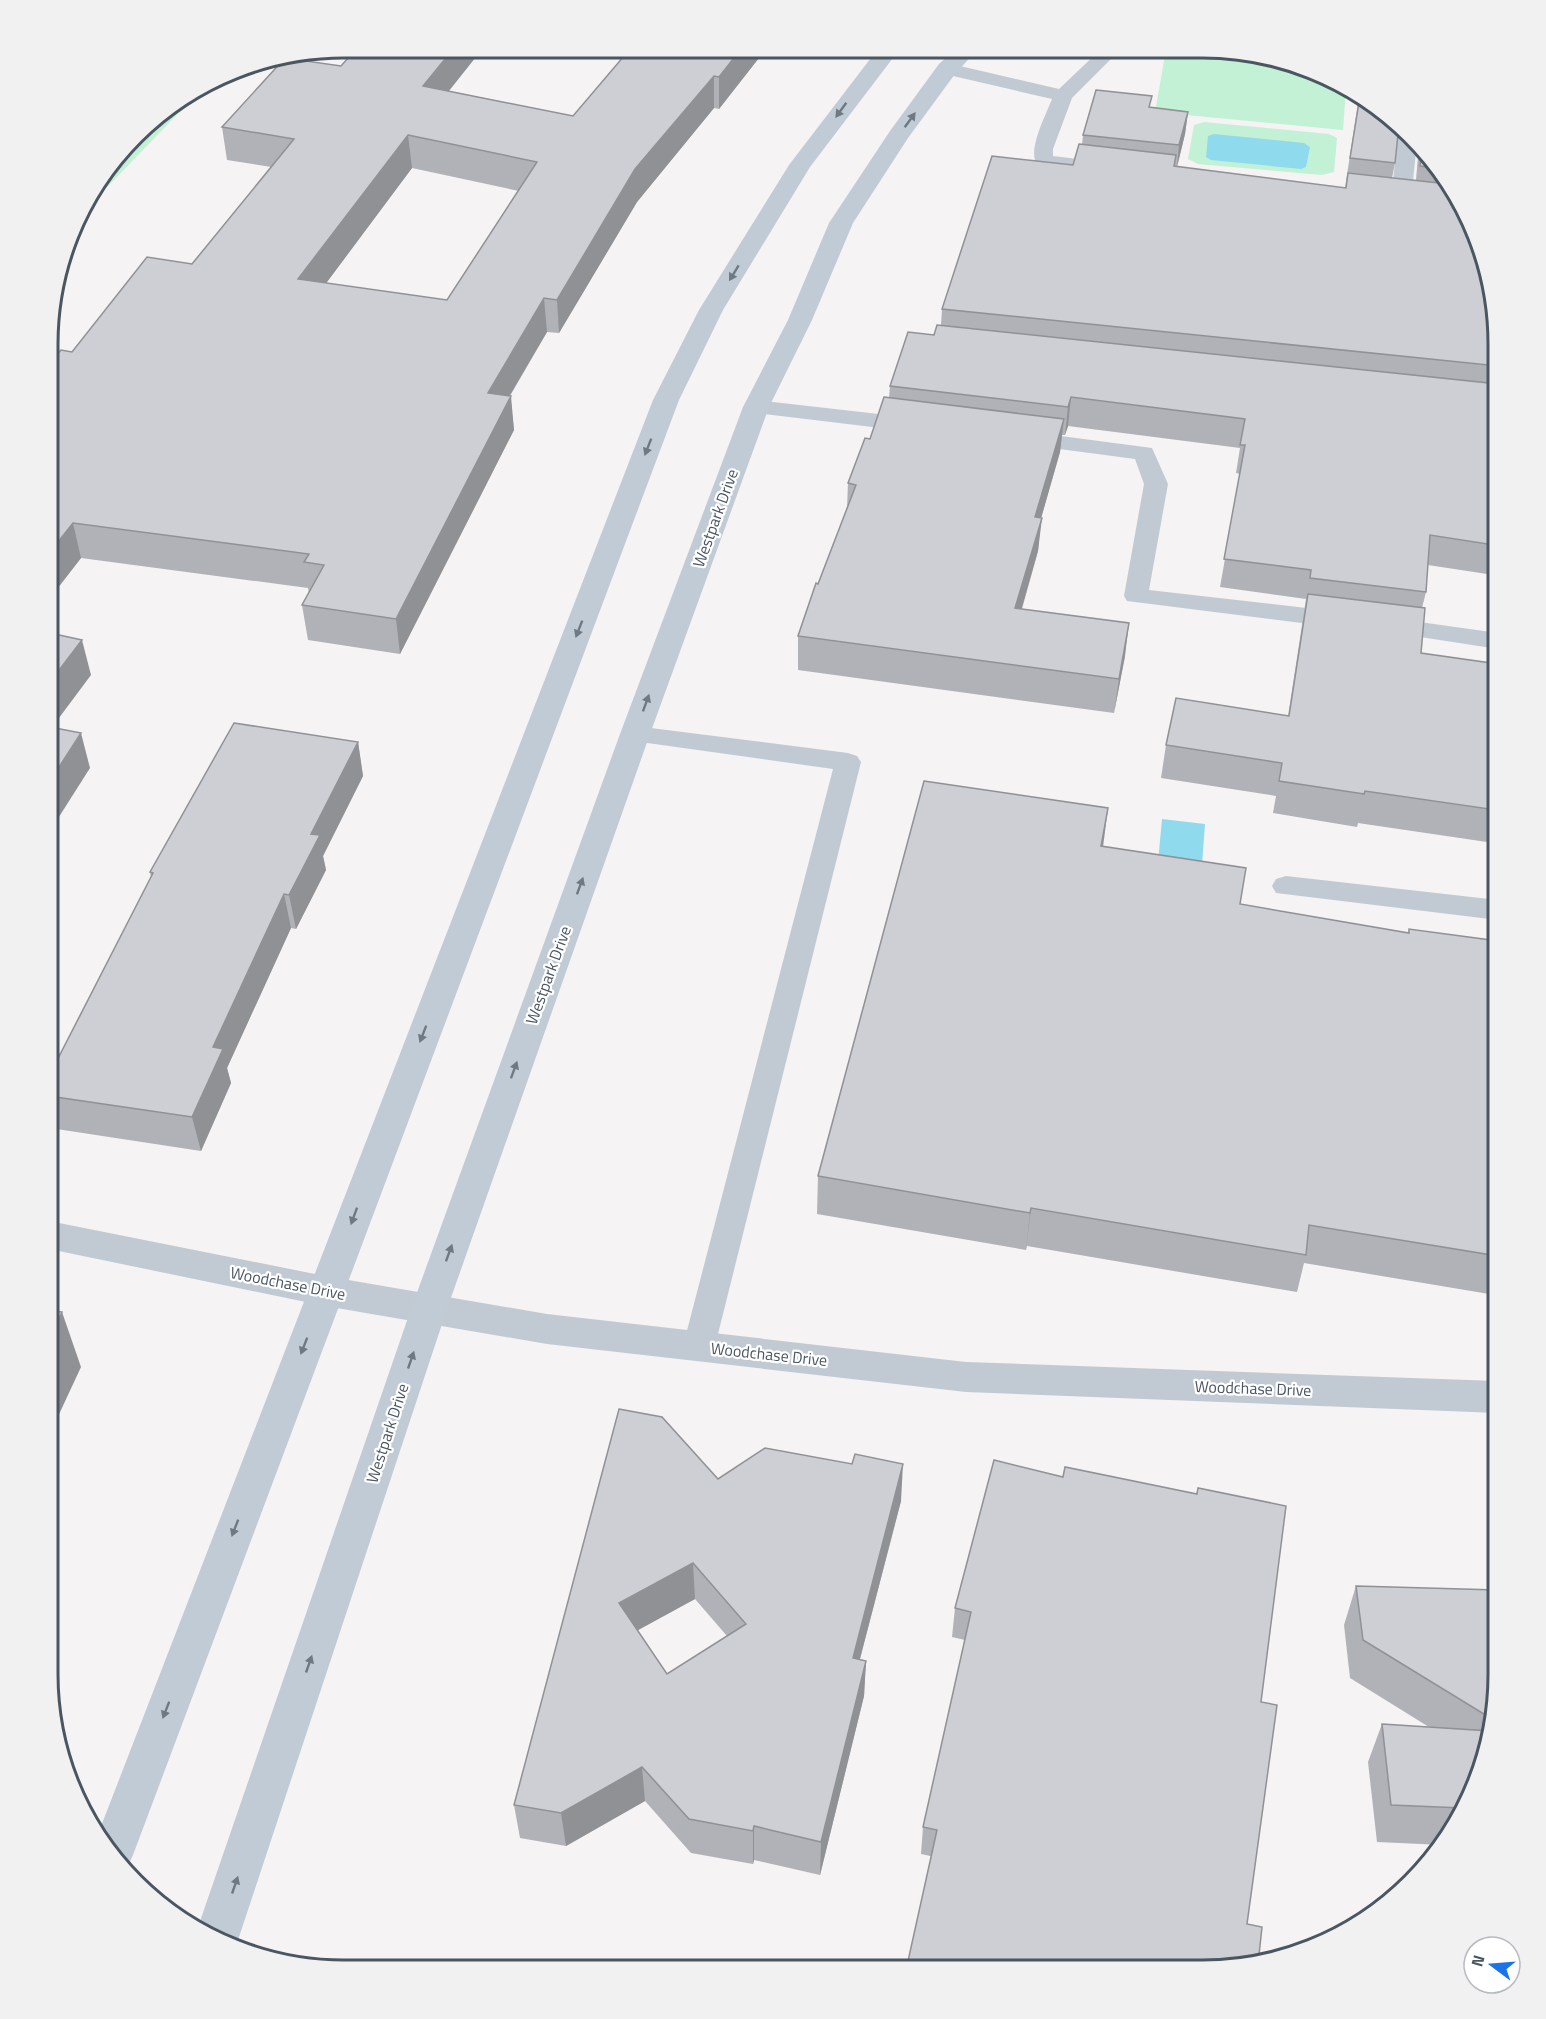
<svg xmlns="http://www.w3.org/2000/svg" width="1546" height="2019" font-family="'Titillium Web',sans-serif">
	<style>
		.green { fill: #c3f1d5 }
		.water { fill: #90daee }
		.lines { fill: none; stroke-linecap: round; stroke-linejoin: round }
		.lane { fill: #c1cad2; fill-rule: evenodd }
		.street { fill: #c1cad2; fill-rule: evenodd }
		.secondary { fill: #c1cbd6; fill-rule: evenodd }
		.wall { fill: #b0b2b7; fill-rule: evenodd }
		.shaded-wall { fill: #909195 }
		.building { fill: #cdcfd5; stroke: #909195; stroke-width: 1.5; fill-rule: evenodd }
		.oneway { fill: #6e7984 }
		.labels { text-anchor: middle; dominant-baseline: central; stroke-width: 4.5; stroke-linejoin: round; paint-order: stroke }
		.street-label { font-size: 16px; fill: #4a5661; stroke: #fff }
		.rim { fill: none; stroke: #4a5661; stroke-width: 3 }
	</style>
	<rect width="100%" height="100%" fill="#f5f3f3"/>
	<g class="green">
		<path d="M1166,50L1241,51L1315,70L1346,89L1343,130L1155,112Z"/>
		<path d="M197,94L82,213L88,196L149,121Z"/>
		<path d="M1204,122L1329,134L1337,138L1334,172L1322,175L1198,164L1188,159L1194,125Z"/>
	</g>
	<g class="water">
		<path d="M1214,134L1304,143L1310,147L1306,167L1301,169L1211,160L1206,157L1208,136Z"/>
		<path d="M1162,819L1205,824L1201,878L1157,873Z"/>
	</g>
	<g class="lines">
		<g class="lane">
			<path d="M1100,50H1120L1072,98L1053,149V156L1119,164L1122,168L1119,172L1112,174L1037,165C1027,150 1046,115 1052,99L940,73L938,69L940,65L947,63L1059,89Z"/>
			<path d="M1403,129L1417,142L1411,200L1408,204H1394L1391,200L1398,134Z"/>
			<path d="M756,400L914,418L922,420L925,425L922,430L914,432L748,412L745,407L748,402Z"/>
			<path d="M1023,431L1152,448L1168,484L1149,590L1341,612L1350,615L1353,620L1350,625L1341,628L1127,601L1124,596L1144,484L1135,459L1015,443L1012,438L1015,433Z"/>
			<path d="M1384,617L1498,633V649L1375,630L1372,625L1375,620Z"/>
			<path d="M635,726L848,753L857,756L861,762L715,1346L710,1355L699,1359L688,1355L683,1346L833,769L626,740L622,734L626,728Z"/>
			<path d="M1286,876L1498,900V920L1276,893L1272,886L1276,879Z"/>
		</g>
		<path class="street" d="M49,1221L325,1276L547,1314L966,1362L1497,1381V1413L966,1392L547,1344L325,1306L49,1249Z"/>
		<g class="secondary">
			<path d="M877,50H899L810,167L723,310L679,400L133,1855L126,1870L123,1871L98,1834L653,400L699,310L789,165Z"/>
			<path d="M954,50H977L955,74L908,138L853,223L812,320L769,407L650,734L447,1309L238,1940L234,1949H231L197,1930L411,1309L620,734L743,407L788,320L829,223L890,131L939,64Z"/>
		</g>
	</g>
	<g class="wall">
		<path d="M483,48L449,91L573,116L766,49L719,109L714,108L637,202L559,333L547,332L510,396L514,430L400,654L308,640L302,605L309,593L308,588L81,558L50,598V358H54L72,352L192,264L271,167L227,160L222,127L341,66ZM412,168L519,191L447,300L326,283Z"/>
		<path d="M1359,96L1382,109L1398,131L1395,163L1392,178L1416,180L1419,144L1425,149L1467,213L1498,344V509L1494,545L1487,574L1428,565L1426,592L1422,608L1421,653L1496,810L1487,842L1358,823L1357,827L1273,813L1276,796L1161,778L1166,745L1288,716L1306,599L1220,587L1240,474L1236,473L1240,448L1068,426L1065,435H1062L1060,452L1041,518L1038,551L1022,609L1125,656L1114,713L798,670V636L847,508L848,483L889,398L890,386L941,325L942,309L1073,165L1082,145L1083,135L1151,108L1188,112L1185,134L1177,167L1345,188Z"/>
		<path d="M358,742L363,776L323,856L326,870L296,929L291,928L227,1068L231,1083L201,1151L50,1128L49,1124V1076L151,877L150,872Z"/>
		<path d="M1103,847L1240,904L1408,933L1409,929L1498,941V1288L1495,1295L1304,1263L1297,1292L1027,1246L1026,1250L817,1214L818,1176Z"/>
		<path d="M1063,1477L1196,1494L1198,1488L1261,1702L1247,1924L921,1854L923,1827L965,1640L952,1637L955,1608Z"/>
		<path d="M718,1479L901,1501L860,1659L866,1661L864,1696L820,1875L754,1860L753,1864L691,1853L645,1801L566,1846L520,1838L514,1805ZM695,1599L727,1636L667,1674L637,1630Z"/>
		<path d="M1356,1586L1497,1694L1482,1770L1448,1840L1443,1845L1377,1842L1368,1762L1382,1724L1429,1727L1350,1678L1344,1625Z"/>
	</g>
	<g class="shaded-wall">
		<path d="M454,48H483L427,118L423,86Z"/>
		<path d="M741,49H766L719,109V77Z"/>
		<path d="M714,76V108L637,202L559,333L557,300L635,169Z"/>
		<path d="M1188,112L1185,134L1177,167L1179,145Z"/>
		<path d="M408,135L412,168L304,313L298,279Z"/>
		<path d="M544,298L547,332L491,427L488,393Z"/>
		<path d="M511,396L514,430L400,654L396,619Z"/>
		<path d="M1071,397L1068,426L1065,435L1068,407Z"/>
		<path d="M1064,419L1060,452L1032,550L1035,517Z"/>
		<path d="M1042,518L1038,551L1012,642L1015,608Z"/>
		<path d="M73,523L81,558L50,598V552Z"/>
		<path d="M1129,623L1125,656L1114,713L1119,679Z"/>
		<path d="M82,640L91,675L50,730V682Z"/>
		<path d="M81,733L90,768L50,831V781Z"/>
		<path d="M358,742L363,776L323,856L326,870L296,929L289,895L311,834Z"/>
		<path d="M1108,808L1103,847L1101,846Z"/>
		<path d="M284,894L291,928L227,1068L231,1083L201,1151L192,1117L213,1047Z"/>
		<path d="M1031,1208L1026,1250L1030,1213Z"/>
		<path d="M62,1312L81,1367L48,1438L49,1341Z"/>
		<path d="M903,1464L901,1501L851,1693L853,1658Z"/>
		<path d="M693,1563L695,1599L622,1639L619,1603Z"/>
		<path d="M866,1661L864,1696L820,1875L821,1842Z"/>
		<path d="M642,1767L645,1801L566,1846L561,1813Z"/>
		<path d="M754,1826V1860L753,1864V1831Z"/>
	</g>
	<g class="building">
		<path d="M357,48H454L423,86L573,116L630,49H741L719,77L714,76L635,169L557,300L544,298L488,393L511,396L396,619L302,605L324,565L304,562L309,554L73,523L50,552V358H54L61,350L72,352L147,257L192,264L294,139L222,127L285,58L341,66ZM408,135L537,162L447,300L298,279Z"/>
		<path d="M1096,90L1152,96L1149,107L1188,112L1179,145L1083,135Z"/>
		<path d="M1360,96L1382,109L1399,125L1395,163L1350,158Z"/>
		<path d="M1079,144L1176,155L1174,166L1346,188L1348,173L1448,184L1467,213L1488,268L1498,344V366L942,309L992,156L1073,165Z"/>
		<path d="M1422,146L1425,149L1437,168L1420,166Z"/>
		<path d="M937,325L1498,384V509L1494,545L1430,535L1426,592L1310,578L1311,570L1224,559L1245,445H1240L1245,419L1071,397L1068,407L890,386L908,332L934,335Z"/>
		<path d="M884,397L1064,419L1035,517L1042,518L1015,608L1129,623L1119,679L798,636L816,583L818,584L856,485L848,483L865,438L870,439Z"/>
		<path d="M1308,594L1425,608L1421,653L1498,664V782L1496,810L1365,791L1364,794L1279,781L1282,763L1166,745L1176,698L1289,716Z"/>
		<path d="M50,633L82,640L50,682Z"/>
		<path d="M234,723L358,742L311,834L320,835L289,895L284,894L213,1047L223,1049L192,1117L49,1096V1076L153,873L150,872Z"/>
		<path d="M50,727L81,733L50,781Z"/>
		<path d="M924,781L1108,808L1101,846L1246,868L1240,904L1409,933V929L1498,941V1256L1309,1225L1306,1255L1031,1208L1030,1213L818,1176Z"/>
		<path d="M49,1310L62,1312L49,1341Z"/>
		<path d="M619,1409L662,1417L718,1479L765,1448L852,1464L855,1454L903,1464L853,1658L866,1661L821,1842L754,1826L753,1831L689,1819L642,1767L561,1813L514,1805ZM693,1563L746,1624L667,1674L619,1603Z"/>
		<path d="M994,1460L1063,1477L1065,1467L1197,1494L1198,1488L1286,1506L1261,1702L1277,1705L1247,1924L1262,1927L1258,1964L1202,1971L906,1970L937,1830L923,1827L971,1612L955,1608Z"/>
		<path d="M1356,1586L1497,1590V1694L1492,1719L1363,1640Z"/>
		<path d="M1382,1724L1490,1731L1482,1770L1463,1808L1391,1805Z"/>
	</g>
	<defs><path id="oneway-solid" d="M-6-.8H1V-3.2L6.5 0L1 3.2V.8H-6Z" transform="scale(1.5)"/></defs>
	<g class="oneway">
		<use href="#oneway-solid" transform="translate(841 110) rotate(126)"/>
		<use href="#oneway-solid" transform="translate(910 120) rotate(-54)"/>
		<use href="#oneway-solid" transform="translate(734 273) rotate(121)"/>
		<use href="#oneway-solid" transform="translate(648 447) rotate(111)"/>
		<use href="#oneway-solid" transform="translate(579 629) rotate(111)"/>
		<use href="#oneway-solid" transform="translate(646 703) rotate(-70)"/>
		<use href="#oneway-solid" transform="translate(580 886) rotate(-70)"/>
		<use href="#oneway-solid" transform="translate(423 1034) rotate(111)"/>
		<use href="#oneway-solid" transform="translate(514 1070) rotate(-70)"/>
		<use href="#oneway-solid" transform="translate(354 1216) rotate(110)"/>
		<use href="#oneway-solid" transform="translate(449 1253) rotate(-70)"/>
		<use href="#oneway-solid" transform="translate(304 1346) rotate(111)"/>
		<use href="#oneway-solid" transform="translate(411 1360) rotate(-71)"/>
		<use href="#oneway-solid" transform="translate(235 1528) rotate(111)"/>
		<use href="#oneway-solid" transform="translate(309 1664) rotate(-71)"/>
		<use href="#oneway-solid" transform="translate(166 1710) rotate(111)"/>
		<use href="#oneway-solid" transform="translate(235 1885) rotate(-71)"/>
	</g>
	<g class="labels">
		<g class="street-label">
			<text transform="translate(715 518) rotate(-70)">Westpark Drive</text>
			<text transform="translate(548 975) rotate(-70)">Westpark Drive</text>
			<text transform="translate(288 1283) rotate(11)">Woodchase Drive</text>
			<text transform="translate(769 1354) rotate(6)">Woodchase Drive</text>
			<text transform="translate(1253 1388) rotate(2)">Woodchase Drive</text>
			<text transform="translate(387 1433) rotate(-72)">Westpark Drive</text>
		</g>
	</g>
	<path d="M0 0H1546V2019H0ZM344 58H1202A286 286 0 0 1 1488 344V1674A286 286 0 0 1 1202 1960H344A286 286 0 0 1 58 1674V344A286 286 0 0 1 344 58Z" fill="#f1f1f2" fill-rule="evenodd"/>
	<path class="rim" d="M344 58H1202A286 286 0 0 1 1488 344V1674A286 286 0 0 1 1202 1960H344A286 286 0 0 1 58 1674V344A286 286 0 0 1 344 58Z"/>
	<g transform="translate(1492 1965) rotate(286)"><circle r="28" fill="#ffffff" stroke="#b7bbc0" stroke-width="1.5"/>
	<path d="M0-4.5L10 22L0 15L-10 22Z" fill="#1a73e8"/>
	<text y="-9" font-size="16" font-weight="bold" text-anchor="middle" fill="#4a5661">N</text>
	</g>
</svg>
